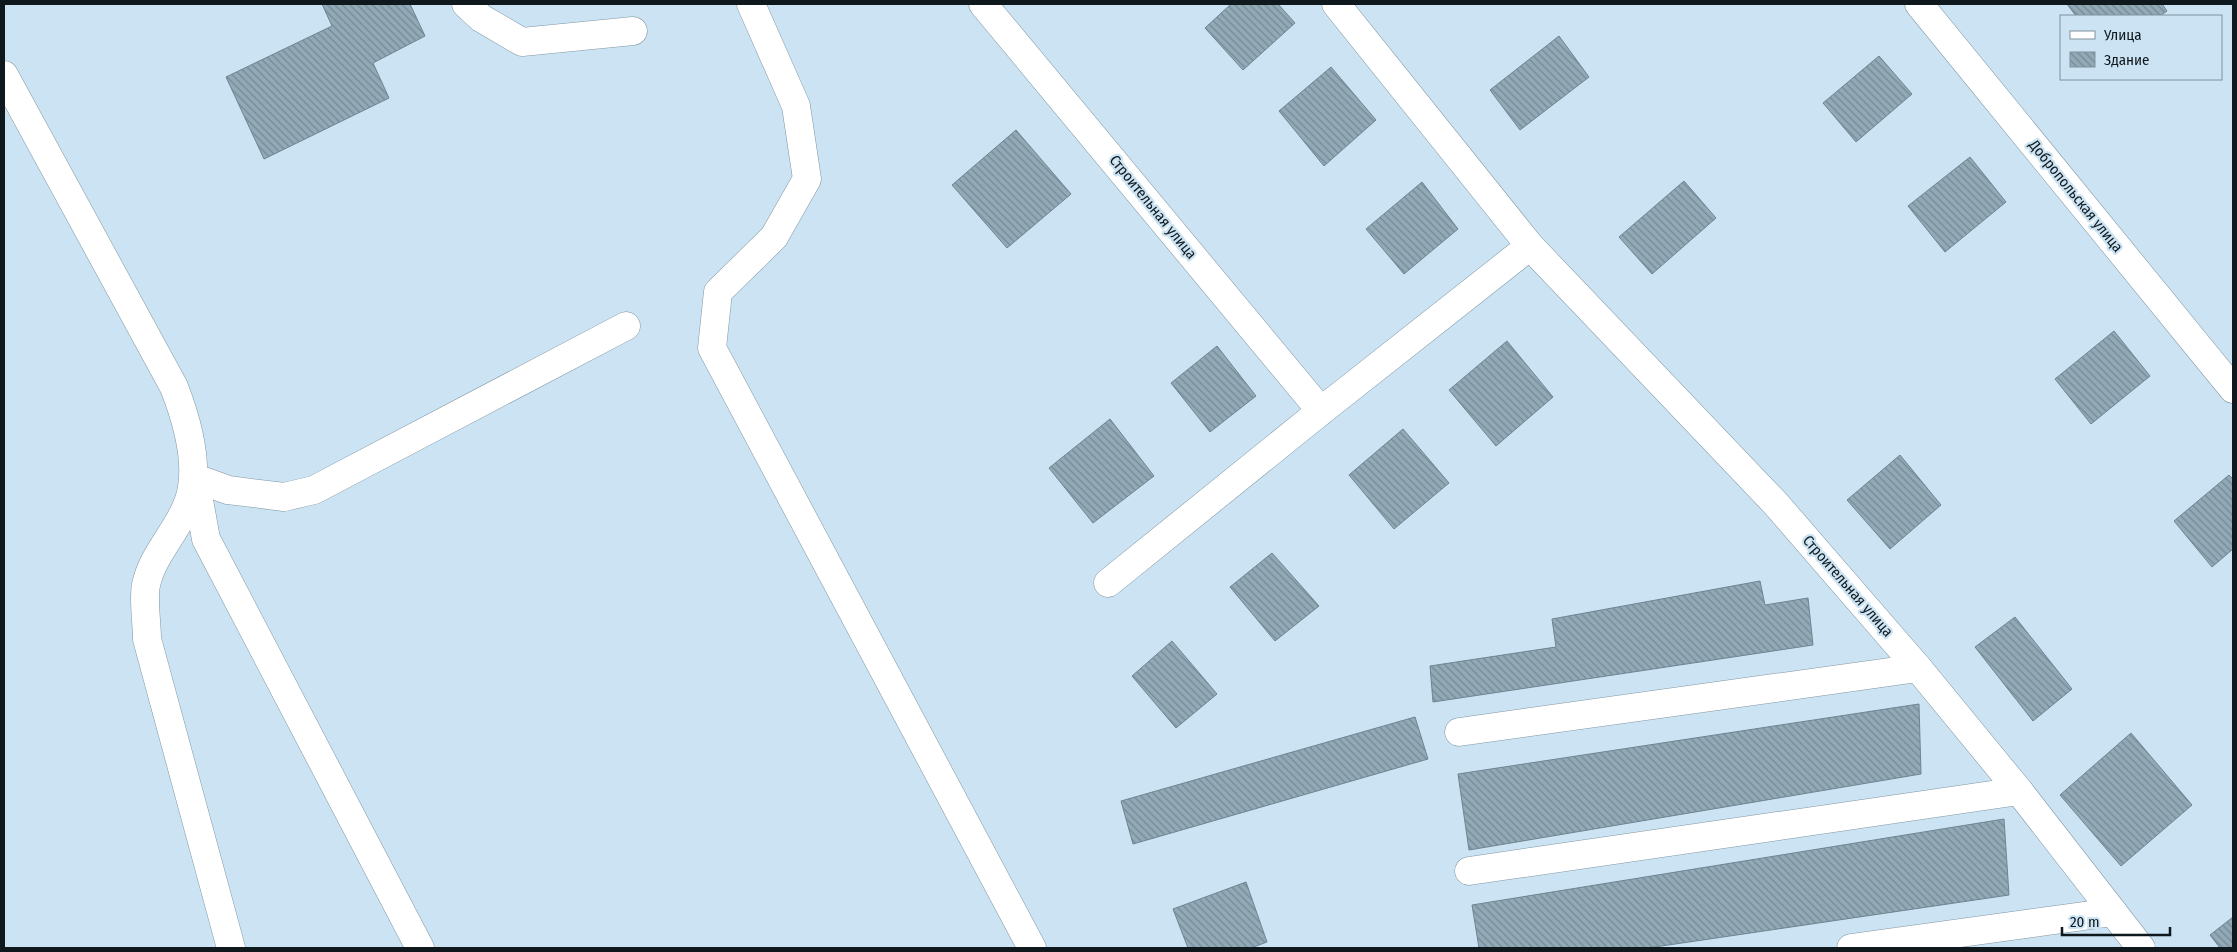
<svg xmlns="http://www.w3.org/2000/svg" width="2237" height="952" font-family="'Fira Sans Condensed',sans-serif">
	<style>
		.building { fill: url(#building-back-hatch); stroke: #6e8492 }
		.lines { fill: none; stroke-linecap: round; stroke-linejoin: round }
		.minor-casing { stroke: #8096a4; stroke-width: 29 }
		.minor { stroke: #fff; stroke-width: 28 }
		.labels { text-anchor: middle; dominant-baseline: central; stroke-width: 4.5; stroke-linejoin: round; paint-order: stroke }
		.street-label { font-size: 15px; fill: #0f181d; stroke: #cbe3f2 }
	</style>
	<defs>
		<pattern id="building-back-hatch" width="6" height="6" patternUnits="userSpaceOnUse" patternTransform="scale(1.25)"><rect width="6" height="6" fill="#92a9b7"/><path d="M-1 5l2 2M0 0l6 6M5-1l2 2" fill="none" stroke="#768994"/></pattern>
	</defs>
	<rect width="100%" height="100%" fill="#cbe3f2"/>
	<g class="building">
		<path d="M322,4H410L425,36L373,63L389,98L264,159L226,77L332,26Z"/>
		<path d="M1231,4H1278L1295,23L1243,70L1205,28Z"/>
		<path d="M2067,4H2162L2167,11L2160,16H2076Z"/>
		<path d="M1559,36L1589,77L1520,130L1490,90Z"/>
		<path d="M1879,56L1912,94L1856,142L1823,103Z"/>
		<path d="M1331,67L1376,120L1324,166L1279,111Z"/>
		<path d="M1016,130L1071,194L1007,248L952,185Z"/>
		<path d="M1970,157L2006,202L1945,252L1908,206Z"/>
		<path d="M1684,181L1716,218L1652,274L1619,237Z"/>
		<path d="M1422,182L1458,229L1404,274L1366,229Z"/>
		<path d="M2114,331L2150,376L2091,424L2055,379Z"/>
		<path d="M1507,341L1553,397L1496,446L1449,390Z"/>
		<path d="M1217,346L1256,396L1210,432L1171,383Z"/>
		<path d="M1110,419L1154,476L1093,523L1049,468Z"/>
		<path d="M1403,429L1449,483L1394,529L1349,475Z"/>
		<path d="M1900,455L1941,505L1890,549L1847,500Z"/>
		<path d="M2229,475L2233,479V549L2212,567L2174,521Z"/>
		<path d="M1272,553L1319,606L1275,641L1230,587Z"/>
		<path d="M1760,581L1765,605L1808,598L1813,645L1433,702L1430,666L1556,647L1552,619Z"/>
		<path d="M2015,617L2072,689L2033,721L1975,647Z"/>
		<path d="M1172,641L1217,694L1176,728L1132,676Z"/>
		<path d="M1919,704L1921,774L1469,850L1458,774Z"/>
		<path d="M1415,717L1428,759L1133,844L1121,801Z"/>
		<path d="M2131,733L2192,805L2121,866L2060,795Z"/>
		<path d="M2004,819L2009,895L1648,948H1479L1472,905Z"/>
		<path d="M1246,882L1267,942L1251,948H1188L1173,909Z"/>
		<path d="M2233,917V948H2220L2210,935Z"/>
	</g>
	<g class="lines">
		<defs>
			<g id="minor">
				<path d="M466,4L481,18L522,42L633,31"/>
				<path d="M751,4L796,106L807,179L774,237L718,292L712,348L1032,948"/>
				<path d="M983,4L1321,411"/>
				<path d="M1336,4L1530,246L1776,504L1918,668L2019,791L2141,948"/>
				<path d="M1919,4L2233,389"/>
				<path d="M4,75L174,387C188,423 203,474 185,510C173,536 152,557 146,585C143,599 147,623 147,639L231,948"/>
				<path d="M1108,583L1321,411L1530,246"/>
				<path d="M1459,732L1918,668"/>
				<path d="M1469,871L2019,791"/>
				<path d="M420,948L206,539L195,478L228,490L284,497L314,490L626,326"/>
				<path d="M1851,948L2113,912"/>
			</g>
		</defs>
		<use href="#minor" class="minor-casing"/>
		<use href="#minor" class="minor"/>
	</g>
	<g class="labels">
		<g class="street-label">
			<text transform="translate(2076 196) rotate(51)">Добропольская улица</text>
			<text transform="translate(1153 207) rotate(51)">Строительная улица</text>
			<text transform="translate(1848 586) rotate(49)">Строительная улица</text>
		</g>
	</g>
	<rect width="2237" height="952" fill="none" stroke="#0f181d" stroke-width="10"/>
	<rect x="2060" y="15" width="162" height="65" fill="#cbe3f2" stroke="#80929d"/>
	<rect x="2070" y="31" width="25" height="8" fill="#ffffff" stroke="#80929d"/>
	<text x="2104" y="40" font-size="15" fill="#0f181d">Улица</text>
	<rect x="2070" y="52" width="25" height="15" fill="url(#building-back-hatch)" stroke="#80929d"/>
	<text x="2104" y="65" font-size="15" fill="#0f181d">Здание</text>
	<path d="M2062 927v8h108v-8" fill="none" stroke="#0f181d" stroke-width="2.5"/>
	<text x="2070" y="927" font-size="15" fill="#0f181d" stroke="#cbe3f2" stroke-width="4" paint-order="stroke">20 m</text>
</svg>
